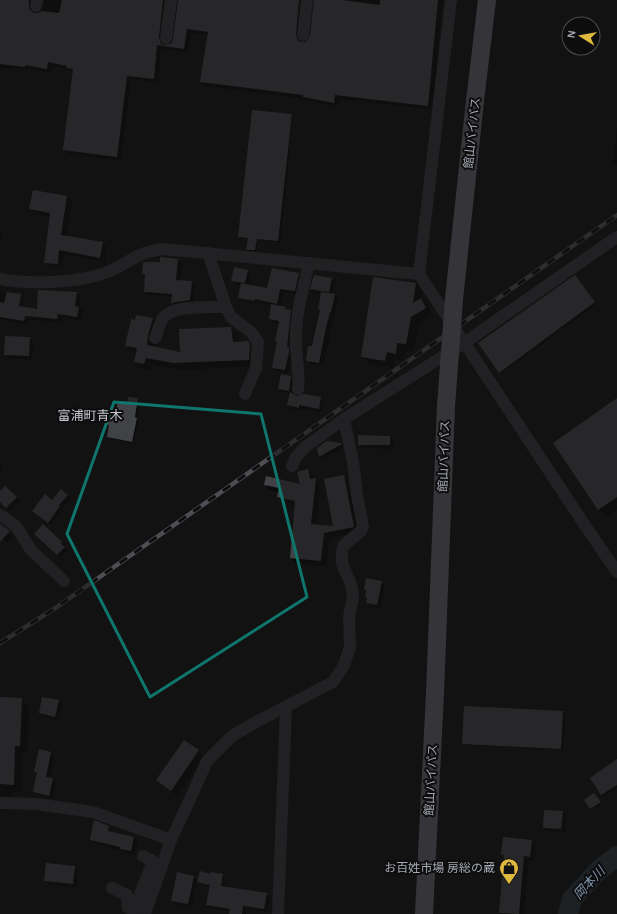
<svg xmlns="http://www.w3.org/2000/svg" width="617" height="914" font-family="Karla,'Noto Sans JP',sans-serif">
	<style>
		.shadow { fill: #0007; fill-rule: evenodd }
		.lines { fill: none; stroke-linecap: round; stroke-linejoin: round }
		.river { stroke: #2d333b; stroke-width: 20 }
		.building { fill: #414246 }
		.minor { stroke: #333438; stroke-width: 12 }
		.highway { stroke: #606168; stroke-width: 18 }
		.rail-casing { stroke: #4d4d53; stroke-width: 4.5 }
		.rail { stroke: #0d0d0e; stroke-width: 3; stroke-dasharray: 9; stroke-linecap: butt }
		.highway-bridge { stroke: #606168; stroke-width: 18 }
		.marked { fill: none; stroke: #0f766e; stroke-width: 3; stroke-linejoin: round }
		.labels { text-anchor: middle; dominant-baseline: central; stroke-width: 4; stroke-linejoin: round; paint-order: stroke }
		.street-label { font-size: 12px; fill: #a5a8b3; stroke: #0d0d0e }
		.poi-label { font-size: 12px; fill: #a5a8b3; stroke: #0d0d0e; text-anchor: end }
		.neighbourhood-label { font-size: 13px; fill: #c5c7cf; stroke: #0d0d0e }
		.water-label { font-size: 13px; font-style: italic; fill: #7f92ab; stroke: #0d0d0e }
	</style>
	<rect width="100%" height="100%" fill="#121213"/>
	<g class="shadow">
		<path d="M0,0H36L32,10L35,14L42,12L45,0H170L162,42L165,46H170L174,40L179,0H306L299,40L301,43H307L311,37L315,0H443L432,109L339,99L338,106L308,101L305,99L206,86L201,82L209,35L191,33L188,52L161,49L158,83L131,79L121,161L69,154L64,150L74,72L69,69L52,66L51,73L29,69V70L0,68Z"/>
		<path d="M292,115L293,117L280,243L258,240L256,252L248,251L247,249L248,239L241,238L239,237Z"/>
		<path d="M617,129V164L613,162Z"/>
		<path d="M33,191L67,197L72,201L66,236L103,243L107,248L105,262L64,254L62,268L50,267L45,262L51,217L35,214L30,209Z"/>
		<path d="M0,233L2,235L0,247Z"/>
		<path d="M178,260L182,264L179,281L191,282L195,286L194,304L176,306L172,302L173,297L149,295L145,292L146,277L143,273Z"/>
		<path d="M247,270L251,274L249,286L268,290L299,274L302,277L298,294L284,292L281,307L285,308L294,315L292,356L288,373L276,371L273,367L278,342L280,324L273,322L270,319L272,305L243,301L239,298L241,285L236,284L232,280Z"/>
		<path d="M576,278L596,304L501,374L500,372Z"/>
		<path d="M331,279L335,283L333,292L315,289V291L333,294L338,299L323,366L310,364L307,360L313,347L321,311L319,309L322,294L315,293L312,289Z"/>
		<path d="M415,284L423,291L422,300L429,307L433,316L418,324L414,351L405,350L403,361L394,359L393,368L370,364L362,357Z"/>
		<path d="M0,289L3,292L20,295L24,299L23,307L38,310L77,293L81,297L79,307L83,311L81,321L62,317L61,322L29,320L28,325L2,320L0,318Z"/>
		<path d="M152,319L159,326L154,347L181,353L231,328L238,335L239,343L248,342L255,349L256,366L181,370L152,364L151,370L142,368L135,362L137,353L133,352L126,346Z"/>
		<path d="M30,338L33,342L32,360L8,358L5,354Z"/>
		<path d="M290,377L294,381L293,395L297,398H320L324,402L322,412L303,409L302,411L292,409L288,405L290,394L282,392L279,388Z"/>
		<path d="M137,399L139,400L137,419L138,420L133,443L109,438L108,436L110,426L105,424Z"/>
		<path d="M617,399V510L607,517L599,509L578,479Z"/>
		<path d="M389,437L393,440V449L363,448L359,445Z"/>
		<path d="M341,444L344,447L323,459L320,456Z"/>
		<path d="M0,463L2,465L0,476Z"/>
		<path d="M308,471L313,476L314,479H315L320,484L317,525L335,527L343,476L348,482L359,532L329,538L326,566L296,563L291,558L296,505L283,502L278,496L279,492L270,490L265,484L301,485Z"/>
		<path d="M5,487L20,501L10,511L0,501V492Z"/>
		<path d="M68,496L71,499L62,509L63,510L51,525L37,514L52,501Z"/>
		<path d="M0,525L13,536L7,542L0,536Z"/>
		<path d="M43,526L65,546L63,547L67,551L61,557L36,534Z"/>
		<path d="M381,582L385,585L381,608L371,607L368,603V599L366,596L367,591L365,590Z"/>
		<path d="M0,698L22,699L29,707L27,753H22L21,792H12L10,803L0,804Z"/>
		<path d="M58,701L62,705L60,716L43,713V715L59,718V720L44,717L40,713Z"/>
		<path d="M563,712L565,713L563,750L465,745L463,743Z"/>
		<path d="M185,741L204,757L177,796L157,780Z"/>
		<path d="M51,753L54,756L50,778L56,782L52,799L37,795L34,792L38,774L36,772Z"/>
		<path d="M617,761V787L604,796L591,778Z"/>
		<path d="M596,796L601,804L592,810L591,808Z"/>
		<path d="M562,812L566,816L565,833L547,831L544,828Z"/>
		<path d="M108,827L112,830V833L134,838L138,842L135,855L94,843L91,839Z"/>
		<path d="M531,841L536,845L534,861L529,860L524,914H501L500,913L505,856L503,854Z"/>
		<path d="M74,867L78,871L77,887L49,884L45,881Z"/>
		<path d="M211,875H222L226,879L224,887L266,894L270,897L267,912L246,908V914H230L231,911L211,908L207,905L210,887L202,885L197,881L192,908L176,904L172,901L194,877L198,882ZM201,882L215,885L214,887L201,884Z"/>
	</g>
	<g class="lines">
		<path class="river" d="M568,914L572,899L599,870L617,856"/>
	</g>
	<g class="building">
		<path d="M0,0H29V9L34,13H38L42,11L59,13L62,0H163L159,37L161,44L165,45L172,43L173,39L178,0H299L296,35L298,41L303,42H306L310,36L314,0H342L380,5V0H438L428,106L335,95L334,103L303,97V95L200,82L208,32L187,29L184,49L157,45L154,79L127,76L117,157L63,150L73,69L66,68L67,66L48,62L47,69L25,65V67L0,64Z"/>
		<path d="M252,110L292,114L278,241L257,239L255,250H246L248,238L238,237Z"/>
		<path d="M33,190L67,196L61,235L103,242L100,258L59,250L58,264L44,263L50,213L29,209Z"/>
		<path d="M160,257L178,259L176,280L192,281L190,300L171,303L172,294L144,292L145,274H142L143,262H160Z"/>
		<path d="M234,267L248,270L245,283L231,281Z"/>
		<path d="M272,268L299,273L295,291L280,289L277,304L255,299L254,301L238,298L241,283L267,288Z"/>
		<path d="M314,275L332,278L329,292L310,289Z"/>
		<path d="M575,275L595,302L499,373L478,343Z"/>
		<path d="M373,277L416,283L413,303L421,298L426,308L411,317L406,344L397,343L396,354L387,352L385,361L361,357Z"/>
		<path d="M38,290L77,292L75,306L79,307L77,317L58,314L57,319L25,316L24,321L0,317V302L4,303L7,292L21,294L19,306L37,309Z"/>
		<path d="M321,292L335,294L331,312H330L326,327L319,363L306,361L308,346H312L315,332L320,310L318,309Z"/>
		<path d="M271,304L286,307L285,309L291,310L287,347H289V352L285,370L272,368L277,341H275L279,321L269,319Z"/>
		<path d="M136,315L153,318L148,335L147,345L180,352L179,329L231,327L233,342L248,341L250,344L249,360L173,363L146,358L144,364L134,362L137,348L125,346L131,319L135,320Z"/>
		<path d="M5,336L30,337L29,356L4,355Z"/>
		<path d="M281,374L291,376L289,391L278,389Z"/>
		<path d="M290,392L297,396L303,394L321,397L319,409L299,405V408L287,405Z"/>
		<path d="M128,397L138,398L135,417L137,418L132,442L107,437L109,425L104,424L107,410L115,412L118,402L127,404Z"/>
		<path d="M617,398V497L598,510L553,443Z"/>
		<path d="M358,435L390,436V445H358Z"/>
		<path d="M327,441L341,443L342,444L319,457L317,448Z"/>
		<path d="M308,469L310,479L316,478L311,524L333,526L324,479L344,475L354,527L324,533L321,561L290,558L295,501L277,497L279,488L264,485L266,476L300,484L297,472Z"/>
		<path d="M5,486L17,497L6,508L0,502V491Z"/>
		<path d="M61,489L68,495L59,505L60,506L48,523L32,511L45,494L52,500Z"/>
		<path d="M0,524L10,531L0,542Z"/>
		<path d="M43,524L62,542L61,544L65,547L57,555L34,534Z"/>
		<path d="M366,578L382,581L377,605L366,603L367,597H365L366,590H364Z"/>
		<path d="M0,697L22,698L20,746H15L14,785L0,784Z"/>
		<path d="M42,697L59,700L55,717L39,713Z"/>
		<path d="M464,706L563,711L561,749L462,744Z"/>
		<path d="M184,740L199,750L171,791L156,780Z"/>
		<path d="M39,749L51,752L46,777L53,778L49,796L33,792L37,772H34Z"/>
		<path d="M617,759V785L601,795L590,778Z"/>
		<path d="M594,793L601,802L590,809L584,800Z"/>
		<path d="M544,810L563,811L561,829L543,828Z"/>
		<path d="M94,820L109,826L108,831L134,837L131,851L120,849V847L90,840Z"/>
		<path d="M503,837L532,840L530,857L524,856L519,914L499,913L504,855L501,854Z"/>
		<path d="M46,863L75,866L73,884L44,881Z"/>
		<path d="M200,871L210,874V872L223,874L221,886L267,893L264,909L243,906L242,914H229L230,909L206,905L210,885L197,882Z"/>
		<path d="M177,872L194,876L188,904L171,901Z"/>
	</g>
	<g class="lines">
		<g class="minor">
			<path d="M451,0L419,274L586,527L617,572"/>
			<path d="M36,6L37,0"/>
			<path d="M303,35L307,0"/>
			<path d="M166,38L171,0"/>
			<path d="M208,253L226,307L231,317L251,332L258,342L256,368L245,394"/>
			<path d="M0,279C29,285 82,283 110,271C122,266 133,257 145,253C151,251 157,250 163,249L419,274"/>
			<path d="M155,338C158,332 159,324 163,318C172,305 211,307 226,307"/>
			<path d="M298,389C300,372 296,359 296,343C295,316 303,289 309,263"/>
			<path d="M292,466L296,457L304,448L344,419L464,343L617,237"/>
			<path d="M0,515L16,526L31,550L64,581"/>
			<path d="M0,803L36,804L93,812L171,840"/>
			<path d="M112,888L127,895L128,908"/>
			<path d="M134,910L153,861L143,856"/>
			<path d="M145,914L171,840L191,797L207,761L232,736L256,722L333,682L344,665L350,647L349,617L353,597L351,584L342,564V551L344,545L361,531L363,526L357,495L353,462L344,419"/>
			<path d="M278,914L286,707"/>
		</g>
		<g class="highway">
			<path d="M475,101L487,0"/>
			<path d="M424,914L435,693"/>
		</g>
		<defs>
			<path id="rail" d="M0,643L54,609L617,215"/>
		</defs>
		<use href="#rail" class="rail-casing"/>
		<use href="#rail" class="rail"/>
		<path class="highway-bridge" d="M435,693L446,406L454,299L475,101"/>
	</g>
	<path d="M0 0H617V914H0ZM114,402L261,414L307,597L150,697L67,534Z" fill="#121213" fill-opacity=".55" fill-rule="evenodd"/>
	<path class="marked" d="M114,402L261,414L307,597L150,697L67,534Z"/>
	<defs>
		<symbol id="shop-pin" viewBox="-11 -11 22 30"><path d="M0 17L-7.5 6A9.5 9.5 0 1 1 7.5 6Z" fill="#dfb93e" stroke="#0d0d0e"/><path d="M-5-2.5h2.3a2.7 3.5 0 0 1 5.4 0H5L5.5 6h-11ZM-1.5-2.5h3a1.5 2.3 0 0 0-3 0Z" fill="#111"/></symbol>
	</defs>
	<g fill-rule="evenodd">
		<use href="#shop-pin" x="498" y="857" width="22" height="30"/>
	</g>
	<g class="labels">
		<g class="street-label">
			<text transform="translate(472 133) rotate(-84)">館山バイパス</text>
			<text transform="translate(444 456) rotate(-88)">館山バイパス</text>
			<text transform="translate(431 780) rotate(-87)">館山バイパス</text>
		</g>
		<g class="poi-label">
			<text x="495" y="868">お百姓市場 房総の蔵</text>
		</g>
		<g class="neighbourhood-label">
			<text x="90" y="415">富浦町青木</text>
		</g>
		<g class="water-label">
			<text transform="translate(589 883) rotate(-47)">岡本川</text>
		</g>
	</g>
	<g transform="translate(581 36) rotate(281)"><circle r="19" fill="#0d0d0e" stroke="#4a4b50"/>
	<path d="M0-3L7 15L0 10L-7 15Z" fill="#dfb93e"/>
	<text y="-6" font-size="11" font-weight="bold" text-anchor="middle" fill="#a5a8b3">N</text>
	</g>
</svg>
